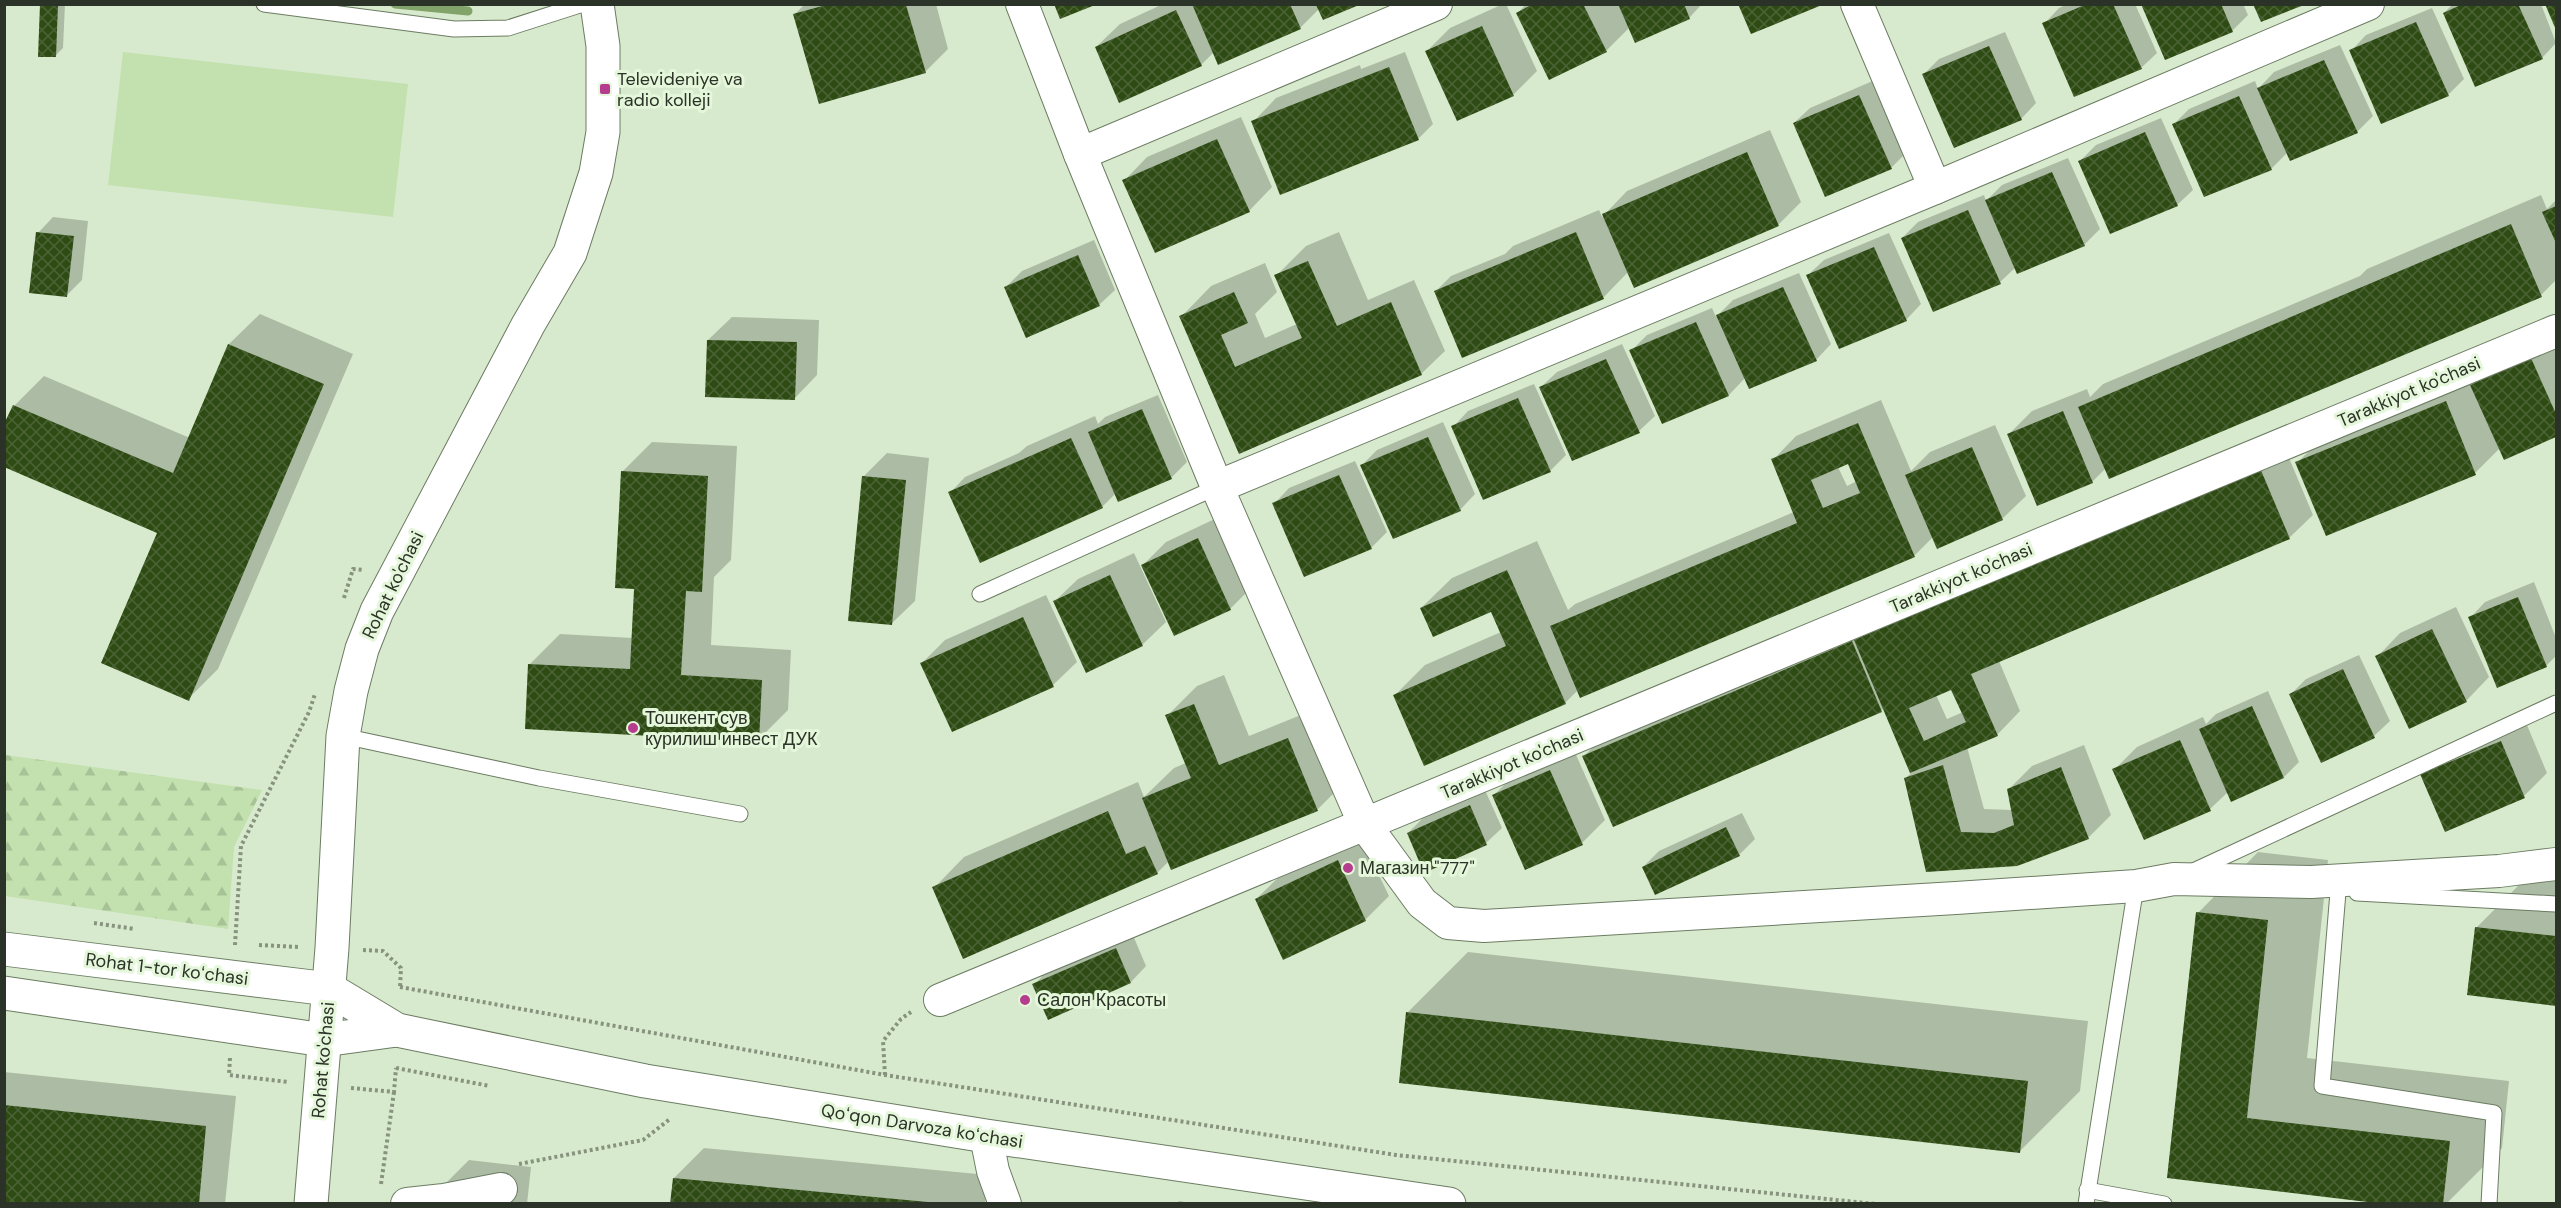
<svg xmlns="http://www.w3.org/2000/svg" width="2561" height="1208" font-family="'DM Sans',sans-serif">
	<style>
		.forest { fill: url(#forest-firs) }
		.garden { fill: #c2e1ae }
		.shadow { fill: #0003; fill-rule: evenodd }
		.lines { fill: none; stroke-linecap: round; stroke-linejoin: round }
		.stream { stroke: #82a46a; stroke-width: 9 }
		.building { fill: url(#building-cross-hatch); fill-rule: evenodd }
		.service-casing { stroke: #6c7c63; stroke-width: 17 }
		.minor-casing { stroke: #6c7c63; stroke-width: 34 }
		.tertiary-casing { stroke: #6c7c63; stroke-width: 35 }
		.path { stroke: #87937f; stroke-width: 4; stroke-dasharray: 3 3; stroke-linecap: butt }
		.service { stroke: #fff; stroke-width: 15 }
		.minor { stroke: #fff; stroke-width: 32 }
		.tertiary { stroke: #fff; stroke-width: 33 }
		.poi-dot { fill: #b63c8e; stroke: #e5f7da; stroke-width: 2 }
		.labels { text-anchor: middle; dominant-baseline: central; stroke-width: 6; stroke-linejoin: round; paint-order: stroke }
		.poi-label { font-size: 18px; fill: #2b3227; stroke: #e5f7da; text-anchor: start }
		.street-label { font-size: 18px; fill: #2b3227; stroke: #e5f7da }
	</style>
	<defs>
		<pattern id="forest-firs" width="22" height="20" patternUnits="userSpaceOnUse" patternTransform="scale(1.5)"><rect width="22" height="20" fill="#c2e1ae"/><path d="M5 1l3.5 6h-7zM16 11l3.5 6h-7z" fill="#a7c296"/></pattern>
		<pattern id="building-cross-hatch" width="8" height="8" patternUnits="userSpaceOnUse" patternTransform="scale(1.5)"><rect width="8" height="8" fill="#2e4b14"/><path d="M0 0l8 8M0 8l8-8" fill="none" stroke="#4b6336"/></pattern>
	</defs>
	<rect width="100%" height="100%" fill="#d8eacd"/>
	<path class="forest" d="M5,755L262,790L234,847L228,929L5,896Z"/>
	<path class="garden" d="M123,52L408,84L393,217L108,185Z"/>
	<g class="shadow">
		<path d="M42,4H65L63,48L55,56Z"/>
		<path d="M805,4H936L948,49L925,72L795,14Z"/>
		<path d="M1163,4H1355L1324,18L1320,8L1300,28L1214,52L1201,65L1096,47L1120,24Z"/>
		<path d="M1503,4H1506L1537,71L1514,94L1458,119L1427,51L1450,28Z"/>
		<path d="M1526,4H1702L1690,17L1636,41L1630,27L1606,51L1518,13Z"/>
		<path d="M2068,4H2135L2157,53L2141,68L2044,24L2059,8Z"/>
		<path d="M2142,4H2243L2248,15L2232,31Z"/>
		<path d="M2453,4H2541L2556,43L2542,58L2444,13Z"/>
		<path d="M2432,8L2464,79L2448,95L2351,51L2366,35Z"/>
		<path d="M2005,32L2036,103L2021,119L1923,75L1939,59Z"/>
		<path d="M2340,45L2373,116L2357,132L2288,152L2272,168L2205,195L2174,124L2189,109L2255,81L2258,89L2274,72Z"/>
		<path d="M1405,52L1433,124L1418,139L1253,122L1276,98L1360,65L1361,69Z"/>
		<path d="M1875,80L1907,152L1892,167L1825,195L1794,123L1810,108Z"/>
		<path d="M1241,117L1272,187L1249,211L1124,181L1147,157Z"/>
		<path d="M2161,118L2193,190L2177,205L2080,161L2096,145Z"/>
		<path d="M1770,130L1801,202L1778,225L1628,272L1603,298L1436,291L1451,276L1505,254L1513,246L1599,210L1602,217L1627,191Z"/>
		<path d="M2068,158L2100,229L2084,245L2016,267L2000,282L1902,238L1918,222L1984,195L1986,201L2002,185Z"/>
		<path d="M2541,195L2547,209L2556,200V280L2541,295L2106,468L2092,482L2009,434L2032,411L2087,389L2090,397L2103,384L2360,276L2367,269Z"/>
		<path d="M53,217L88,221L82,280L66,296L38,233Z"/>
		<path d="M1339,232L1368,300L1414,280L1445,351L1421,374L1239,452L1181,317L1211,286L1265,263L1277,292L1255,314L1265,338L1297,324L1276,276L1306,246Z"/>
		<path d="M1889,233L1921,304L1906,320L1808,275L1824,260Z"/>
		<path d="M1094,240L1115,290L1099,305L1006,287L1022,271Z"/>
		<path d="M1799,273L1831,344L1816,360L1745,378L1729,395L1662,422L1631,351L1647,335L1712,308L1716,317L1733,300Z"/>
		<path d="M260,314L353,354L218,669L188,699L159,532L14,406L44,376L190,438L229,344Z"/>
		<path d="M732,317L819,320L817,375L794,399L708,340Z"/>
		<path d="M2556,340V435L2505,458L2500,448L2475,473L2297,463L2320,440L2469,379L2472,386L2495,362Z"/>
		<path d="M1622,344L1655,416L1639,431L1541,387L1557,372Z"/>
		<path d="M1534,384L1566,455L1550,471L1453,427L1468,411Z"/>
		<path d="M1158,395L1187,462L1171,478L1116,493L1102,507L950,493L965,477L1019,453L1027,446L1095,416L1098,424L1105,417Z"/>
		<path d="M1881,400L1911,471L1930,452L1995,425L2026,496L2002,519L1933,537L1914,556L1578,690L1565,703L1395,695L1425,665L1501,632L1492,610L1421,608L1452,578L1537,541L1568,610L1575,604L1794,512L1773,460L1796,436ZM1849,462L1857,481L1847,486L1838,467Z"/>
		<path d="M1443,422L1475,494L1460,510L1362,465L1377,450Z"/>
		<path d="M652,442L737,446L731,560L714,577L711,645L791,650L788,710L758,740L530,664L560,634L633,638L635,588L622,472Z"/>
		<path d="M2284,446L2313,515L2289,538L1999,661L2020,711L1997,735L1967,747L1984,809L2013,810L2009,789L2032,766L2084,745L2111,815L2088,838L1928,870L1905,779L1911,773L1884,708L1881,711L1584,756L1607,733ZM1952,688L1963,712L1947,719L1936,695Z"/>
		<path d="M887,453L929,458L915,601L891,624L863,477Z"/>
		<path d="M1355,461L1387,532L1371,548L1274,504L1289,488Z"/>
		<path d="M1221,516L1253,586L1230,609L1143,565L1166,542Z"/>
		<path d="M1134,553L1166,622L1142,645L1054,602L1078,579Z"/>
		<path d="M2534,582L2556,638V656L2546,666L2470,618L2485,602Z"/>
		<path d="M1046,595L1077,662L1053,685L952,730L922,663L945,640Z"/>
		<path d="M2456,607L2489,677L2466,701L2377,657L2400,633Z"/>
		<path d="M2359,655L2390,721L2374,736L2291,694L2306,679Z"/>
		<path d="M1224,675L1249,736L1318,708L1347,780L1317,810L1169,861L1157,873L934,888L964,857L1138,782L1144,797L1174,768L1186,763L1167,716L1197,686Z"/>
		<path d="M2268,691L2299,762L2284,777L2228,792L2210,809L2114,770L2137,747L2203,717L2206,724L2216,714Z"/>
		<path d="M2524,718L2547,773L2524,796L2422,775L2445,751Z"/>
		<path d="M1573,748L1605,820L1582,843L1494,795L1517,772Z"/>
		<path d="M1485,790L1502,828L1486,843L1425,871L1408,833L1424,817Z"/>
		<path d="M1742,813L1755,839L1739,855L1643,867L1659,851Z"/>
		<path d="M1361,838L1389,896L1365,920L1283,958L1256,899L1280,876Z"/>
		<path d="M2258,852L2328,860L2307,1058L2509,1081L2502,1148L2446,1204H2398L2169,1177L2198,913Z"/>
		<path d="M2537,867L2556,869V1004L2469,994L2476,928Z"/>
		<path d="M1132,933L1146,966L1131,982L1048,1018L1034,985L1049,969Z"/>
		<path d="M1468,952L2088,1021L2080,1091L2020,1151L1408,1012Z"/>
		<path d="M4,1072L236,1096L225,1204H4Z"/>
		<path d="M704,1148L988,1175L985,1204H672L674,1178Z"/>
		<path d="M469,1160L531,1167L527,1204H425Z"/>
		<path d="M1179,1201L1196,1204H1177Z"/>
	</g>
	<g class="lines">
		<path class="stream" d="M395,4L468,11"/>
	</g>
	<g class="building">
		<path d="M40,4L58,5L56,57H38Z"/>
		<path d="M1054,4H1095V5L1060,19Z"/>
		<path d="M1192,4H1290L1301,29L1218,65Z"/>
		<path d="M1533,4H1583L1607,52L1549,80L1516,13Z"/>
		<path d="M1618,4H1684L1690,19L1635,43Z"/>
		<path d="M1738,4H1822V5L1751,34Z"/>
		<path d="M2087,4H2113L2142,69L2074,97L2042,23Z"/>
		<path d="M2141,4H2221L2233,32L2165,60Z"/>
		<path d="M2253,4H2304V5L2261,22Z"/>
		<path d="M2463,4H2518L2543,59L2475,87L2443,13Z"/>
		<path d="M2545,4H2556V30Z"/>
		<path d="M826,5H906L926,73L819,104L793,14Z"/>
		<path d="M1316,5H1359L1323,20Z"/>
		<path d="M1176,10L1202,66L1119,103L1095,47Z"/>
		<path d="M2416,22L2449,96L2381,124L2349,50Z"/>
		<path d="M1482,26L1514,96L1457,121L1425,51Z"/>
		<path d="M1989,46L2022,120L1954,148L1922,74Z"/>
		<path d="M2324,60L2358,133L2290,161L2257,88Z"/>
		<path d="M1389,67L1419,140L1280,195L1251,121Z"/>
		<path d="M1859,95L1892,169L1825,197L1793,123Z"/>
		<path d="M2239,96L2272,170L2204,197L2172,124Z"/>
		<path d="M2145,132L2178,206L2110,234L2078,161Z"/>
		<path d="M1217,139L1250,212L1155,253L1122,180Z"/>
		<path d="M1747,152L1779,226L1634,288L1602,214Z"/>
		<path d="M2052,172L2085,246L2017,274L1985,200Z"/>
		<path d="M2556,206V243L2542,212Z"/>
		<path d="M1968,210L2001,284L1933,312L1901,238Z"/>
		<path d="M2511,224L2542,297L2109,479L2078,407Z"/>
		<path d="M36,232L74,236L67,297L29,293Z"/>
		<path d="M1576,232L1604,299L1462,358L1434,291Z"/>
		<path d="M1874,247L1907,321L1839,349L1806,275Z"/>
		<path d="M1078,255L1100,306L1026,338L1004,287Z"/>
		<path d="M1308,261L1337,326L1391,302L1422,375L1239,454L1179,316L1234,292L1248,323L1221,335L1235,367L1302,338L1274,275Z"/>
		<path d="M1783,287L1817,361L1749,389L1716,315Z"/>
		<path d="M1696,322L1729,396L1662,424L1629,350Z"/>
		<path d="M707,340L797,342L795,400L705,397Z"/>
		<path d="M228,344L324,384L189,701L101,663L157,533L4,467V424L13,405L173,473Z"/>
		<path d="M2531,358L2556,414V437L2504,460L2470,385Z"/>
		<path d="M1606,359L1640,433L1572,461L1539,387Z"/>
		<path d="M1518,398L1551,472L1483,500L1451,426Z"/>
		<path d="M2446,401L2476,475L2326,536L2295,462Z"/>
		<path d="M1142,409L1172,479L1118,502L1088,432Z"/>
		<path d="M2063,411L2093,483L2037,506L2007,434Z"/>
		<path d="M1858,423L1915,557L1580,698L1550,626L1797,523L1771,459ZM1848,464L1860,493L1823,508L1811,480Z"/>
		<path d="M1428,437L1461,511L1393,539L1360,465Z"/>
		<path d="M1071,438L1103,508L980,563L948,492Z"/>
		<path d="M1972,447L2003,520L1937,549L1905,475Z"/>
		<path d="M2260,468L2290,539L1971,674L1998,736L1910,773L1854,640ZM1951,690L1966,722L1924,741L1909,708Z"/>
		<path d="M621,471L708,476L702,592L686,591L681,675L762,680L759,742L525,729L528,664L630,669L634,589L615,588Z"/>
		<path d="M1339,475L1372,549L1304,577L1272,503Z"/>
		<path d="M862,476L906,480L892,625L848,621Z"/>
		<path d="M1198,538L1231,610L1174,636L1141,565Z"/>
		<path d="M1507,570L1566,704L1424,766L1393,695L1506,646L1491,612L1433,637L1420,608Z"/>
		<path d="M1110,575L1143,646L1086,673L1053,601Z"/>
		<path d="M2518,597L2547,667L2497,688L2468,617Z"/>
		<path d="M1023,617L1054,687L952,732L920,663Z"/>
		<path d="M2432,629L2467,702L2409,729L2375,656Z"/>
		<path d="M1852,641L1882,712L1613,827L1582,756Z"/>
		<path d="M2343,669L2375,738L2321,763L2289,694Z"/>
		<path d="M1194,704L1219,765L1288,738L1318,811L1171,870L1142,798L1191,778L1165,715Z"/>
		<path d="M2252,706L2284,778L2231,802L2199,729Z"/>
		<path d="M2180,740L2211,811L2144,840L2112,769Z"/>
		<path d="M2501,741L2525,798L2445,832L2420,774Z"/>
		<path d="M1943,765L1961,832L1994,833L2014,825L2007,789L2061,767L2089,839L2017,866L1926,872L1904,778Z"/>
		<path d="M1550,770L1583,845L1525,870L1492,795Z"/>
		<path d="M1470,805L1487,845L1424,873L1407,833Z"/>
		<path d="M1108,811L1126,854L1145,846L1158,874L963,959L932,887Z"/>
		<path d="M1726,827L1740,856L1655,895L1642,867Z"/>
		<path d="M1338,860L1366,921L1283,960L1255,899Z"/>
		<path d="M2196,912L2268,920L2247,1118L2450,1141L2443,1204H2384L2167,1178Z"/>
		<path d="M2475,927L2556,936V1006L2467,995Z"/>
		<path d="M1116,948L1131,983L1048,1020L1032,984Z"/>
		<path d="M1406,1012L2028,1081L2020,1153L1399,1083Z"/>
		<path d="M4,1105L206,1126L199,1204H4Z"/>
		<path d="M673,1178L928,1202V1204H670Z"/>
	</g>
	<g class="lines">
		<defs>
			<g id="service">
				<path d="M264,4L454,29L508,28L583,4"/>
				<path d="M980,594L1217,487"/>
				<path d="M343,736L539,778L740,814"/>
				<path d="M2189,873L2556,703"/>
				<path d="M2338,892L2322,1086L2494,1113L2489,1204"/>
				<path d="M2357,893L2556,904"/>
				<path d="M2087,1190L2164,1204"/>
				<path d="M2086,1204L2136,886"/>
			</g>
			<g id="minor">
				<path d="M1022,4L1080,154L1217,487L1365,825L1422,903L1448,923L1484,926L1956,898L2136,886L2174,879L2311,882L2499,871L2556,864"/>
				<path d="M1857,4L1935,188"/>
				<path d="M1080,154L1436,4"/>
				<path d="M1217,487L1935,188L2368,4"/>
				<path d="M940,1000L2556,331"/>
				<path d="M986,1136L993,1171L1005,1204"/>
				<path d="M407,1204L444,1200L501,1189"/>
			</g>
			<g id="tertiary">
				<path d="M4,949L329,989L397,1030L645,1081L986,1136L1449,1204"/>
				<path d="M4,993L324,1040L397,1030"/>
				<path d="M311,1204L332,948L343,736L351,691L362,649L377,611L528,325L570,253L596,173L603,132V46L597,4"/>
			</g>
		</defs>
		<use href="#service" class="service-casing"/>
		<use href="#minor" class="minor-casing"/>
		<use href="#tertiary" class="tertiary-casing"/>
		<g class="path">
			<path d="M344,598L353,569L363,570"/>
			<path d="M94,923L135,929"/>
			<path d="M235,945L241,846L309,712L315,694"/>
			<path d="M259,945L299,947"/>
			<path d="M363,950L383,951L401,968L400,988"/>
			<path d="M400,987L885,1075L1396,1155L1876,1204"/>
			<path d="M230,1058L229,1075L288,1082"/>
			<path d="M396,1068L490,1086"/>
			<path d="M885,1075L883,1041L901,1019L911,1012"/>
			<path d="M351,1088L394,1092L396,1068"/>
			<path d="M519,1164L643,1140L670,1119"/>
			<path d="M381,1184L394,1092"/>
		</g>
		<use href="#service" class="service"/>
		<use href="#minor" class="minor"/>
		<use href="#tertiary" class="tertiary"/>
	</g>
	<g class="poi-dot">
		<rect x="599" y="83" width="12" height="12" rx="3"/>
		<circle cx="633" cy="728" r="6"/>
		<circle cx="1348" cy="868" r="6"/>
		<circle cx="1025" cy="1000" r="6"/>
	</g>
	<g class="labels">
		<g class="poi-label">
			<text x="617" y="79">Televideniye va<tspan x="617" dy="21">radio kolleji</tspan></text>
			<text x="645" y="718">Тошкент сув<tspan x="645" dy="21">курилиш инвест ДУК</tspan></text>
			<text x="1360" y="868">Магазин "777"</text>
			<text x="1037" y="1000">Салон Красоты</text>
		</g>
		<g class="street-label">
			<text transform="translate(2409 392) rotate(-23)">Tarakkiyot ko'chasi</text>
			<text transform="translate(1961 578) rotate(-23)">Tarakkiyot ko'chasi</text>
			<text transform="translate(393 585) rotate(-64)">Rohat ko'chasi</text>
			<text transform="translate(1512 764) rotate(-23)">Tarakkiyot ko'chasi</text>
			<text transform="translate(167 969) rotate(7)">Rohat 1-tor koʻchasi</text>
			<text transform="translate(323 1060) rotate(-85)">Rohat ko'chasi</text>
			<text transform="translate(922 1126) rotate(9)">Qoʻqon Darvoza koʻchasi</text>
		</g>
	</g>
	<rect width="2561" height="1208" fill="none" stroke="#2b3227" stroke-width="12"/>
</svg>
